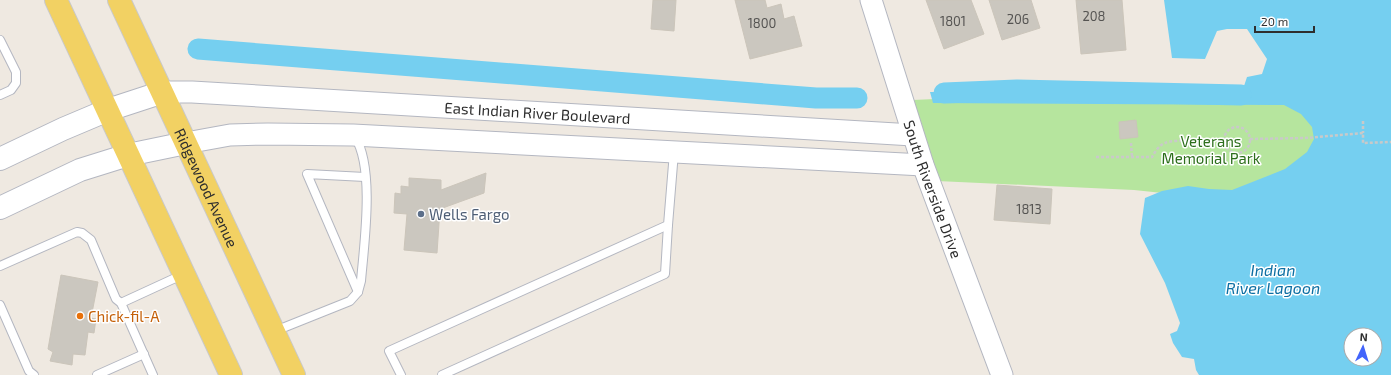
<svg xmlns="http://www.w3.org/2000/svg" width="1391" height="375" font-family="'Exo 2',sans-serif">
	<style>
		.green { fill: #b6e59e }
		.water { fill: #75cff0; fill-rule: evenodd }
		.lines { fill: none; stroke-linecap: round; stroke-linejoin: round }
		.canal { stroke: #75cff0; stroke-width: 21 }
		.building { fill: #cbc7bf; stroke: #cbc5ba }
		.service-casing { stroke: #b4b7c1; stroke-width: 10 }
		.tertiary-casing { stroke: #b4b7c1; stroke-width: 23 }
		.secondary-casing { stroke: #b4b7c1; stroke-width: 24 }
		.primary-casing { stroke: #c9c9c9; stroke-width: 24 }
		.path { stroke: #c9c9c9; stroke-width: 2.5; stroke-dasharray: 3 2; stroke-linecap: butt }
		.service { stroke: #fff; stroke-width: 8 }
		.tertiary { stroke: #fff; stroke-width: 21 }
		.secondary { stroke: #fff; stroke-width: 22 }
		.primary { stroke: #f2d163; stroke-width: 22 }
		.service-dot { fill: #5c6f8a; stroke: #fff; stroke-width: 1.5 }
		.food-dot { fill: #e8710a; stroke: #fff; stroke-width: 1.5 }
		.labels { text-anchor: middle; dominant-baseline: central; stroke-width: 3; stroke-linejoin: round; paint-order: stroke }
		.number-label { font-size: 13px; fill: #555452 }
		.street-label { font-size: 15px; fill: #2e2e2e; stroke: #fff }
		.park-label { font-size: 15px; fill: #2c6e1b; stroke: #fff }
		.service-label { font-size: 15px; fill: #4e5e75; stroke: #fff; text-anchor: start }
		.food-label { font-size: 15px; fill: #c56008; stroke: #fff; text-anchor: start }
		.water-label { font-size: 16px; font-style: italic; fill: #0d6fa3; stroke: #fff }
	</style>
	<rect width="100%" height="100%" fill="#efe9e1"/>
	<path class="green" d="M935,99L1252,101L1391,115L1267,183L1210,198L1134,190L937,181L913,100Z"/>
	<path class="water" d="M1164,0H1391V375H1199L1196,370L1194,359L1182,357L1173,343L1170,334L1177,331L1180,323L1165,283L1140,234L1145,198L1162,191L1188,186L1209,189L1232,190L1285,169L1307,152L1314,139L1312,127L1301,114L1284,105L933,103L930,92L1241,95L1247,77L1262,74L1267,59L1247,29H1227L1217,31L1205,59L1172,58ZM1351,335H1375V359H1351Z"/>
	<g class="lines">
		<g class="canal">
			<path d="M198,49L816,98H857"/>
			<path d="M944,93L1017,90L1241,95"/>
		</g>
	</g>
	<g class="building">
		<path d="M653,0H676L674,31L651,29Z"/>
		<path d="M735,0H765L767,8L781,4L784,19L794,16L802,46L750,59Z"/>
		<path d="M926,0H971L984,34L944,49Z"/>
		<path d="M989,0H1031L1040,28L1002,40Z"/>
		<path d="M1076,0H1122L1126,50L1081,54Z"/>
		<path d="M1136,120L1138,137L1120,139L1119,122Z"/>
		<path d="M486,173L484,193L440,209L437,253L404,250L407,214L394,213L395,193L401,194V186L409,187V178L441,180V190Z"/>
		<path d="M997,185L1052,189L1050,224L994,220Z"/>
		<path d="M61,275L98,282L91,318L96,319L94,333L88,332L85,355L73,354L72,365L50,361L53,352L48,349Z"/>
	</g>
	<g class="lines">
		<defs>
			<g id="service">
				<path d="M0,40L16,72V83L11,90L0,95"/>
				<path d="M0,266L77,232L82,233L91,240L116,299L121,303L153,375"/>
				<path d="M358,292L307,174L365,177"/>
				<path d="M121,303L184,274"/>
				<path d="M0,305L29,371L34,375"/>
				<path d="M275,331L350,301L358,292L361,281C364,245 375,168 355,137"/>
				<path d="M97,375L144,354"/>
				<path d="M401,375L389,351L668,225L674,152"/>
				<path d="M442,375L665,274L668,225"/>
			</g>
			<g id="tertiary">
				<path id="s1" d="M871,0L923,165L1002,375"/>
				<path id="s2" d="M163,92H192L913,135"/>
				<path d="M186,143L230,135L268,134L353,135L923,165"/>
			</g>
			<g id="secondary">
				<path d="M0,159L63,129L108,110L163,92"/>
				<path d="M0,208L80,170L128,155L186,143"/>
			</g>
			<g id="primary">
				<path d="M56,0L231,375"/>
				<path id="s3" d="M119,0L294,375"/>
			</g>
		</defs>
		<use href="#service" class="service-casing"/>
		<use href="#tertiary" class="tertiary-casing"/>
		<use href="#secondary" class="secondary-casing"/>
		<use href="#primary" class="primary-casing"/>
		<g class="path">
			<path d="M1363,121V133"/>
			<circle cx="1237" cy="140" r="13"/>
			<path d="M1250,139L1306,138L1363,133V143L1391,142"/>
			<path d="M1131,143L1132,157"/>
			<path d="M1096,157H1152C1155,152 1159,145 1165,143C1174,139 1211,140 1223,140"/>
		</g>
		<use href="#service" class="service"/>
		<use href="#tertiary" class="tertiary"/>
		<use href="#secondary" class="secondary"/>
		<use href="#primary" class="primary"/>
	</g>
	<circle class="service-dot" cx="421" cy="214" r="4"/>
	<circle class="food-dot" cx="80" cy="316" r="4"/>
	<g class="labels">
		<g class="number-label">
			<text x="1094" y="16">208</text>
			<text x="1018" y="19">206</text>
			<text x="953" y="21">1801</text>
			<text x="762" y="23">1800</text>
			<text x="1029" y="209">1813</text>
		</g>
		<g class="street-label">
			<text stroke="none"><textPath href="#s2" startOffset="375">East Indian River Boulevard</textPath></text>
			<text stroke="none"><textPath href="#s3" startOffset="207">Ridgewood Avenue</textPath></text>
			<text stroke="none"><textPath href="#s1" startOffset="199">South Riverside Drive</textPath></text>
		</g>
		<g class="park-label">
			<text x="1211" y="141">Veterans<tspan x="1211" dy="17">Memorial Park</tspan></text>
		</g>
		<g class="service-label">
			<text x="429" y="214">Wells Fargo</text>
		</g>
		<g class="food-label">
			<text x="88" y="316">Chick-fil-A</text>
		</g>
		<g class="water-label">
			<text x="1273" y="269">Indian<tspan x="1273" dy="18">River Lagoon</tspan></text>
		</g>
	</g>
	<g transform="translate(1363 347) rotate(4)"><circle r="19" fill="#ffffff" stroke="#ababab"/>
	<path d="M0-3L7 15L0 10L-7 15Z" fill="#4264fb"/>
	<text y="-6" font-size="11" font-weight="bold" text-anchor="middle" fill="#2e2e2e">N</text>
	</g>
	<path d="M1255 26v6h59v-6" fill="none" stroke="#2e2e2e" stroke-width="2"/>
	<text x="1261" y="26" font-size="12" fill="#2e2e2e" stroke="#ffffff" stroke-width="3" paint-order="stroke">20 m</text>
</svg>
